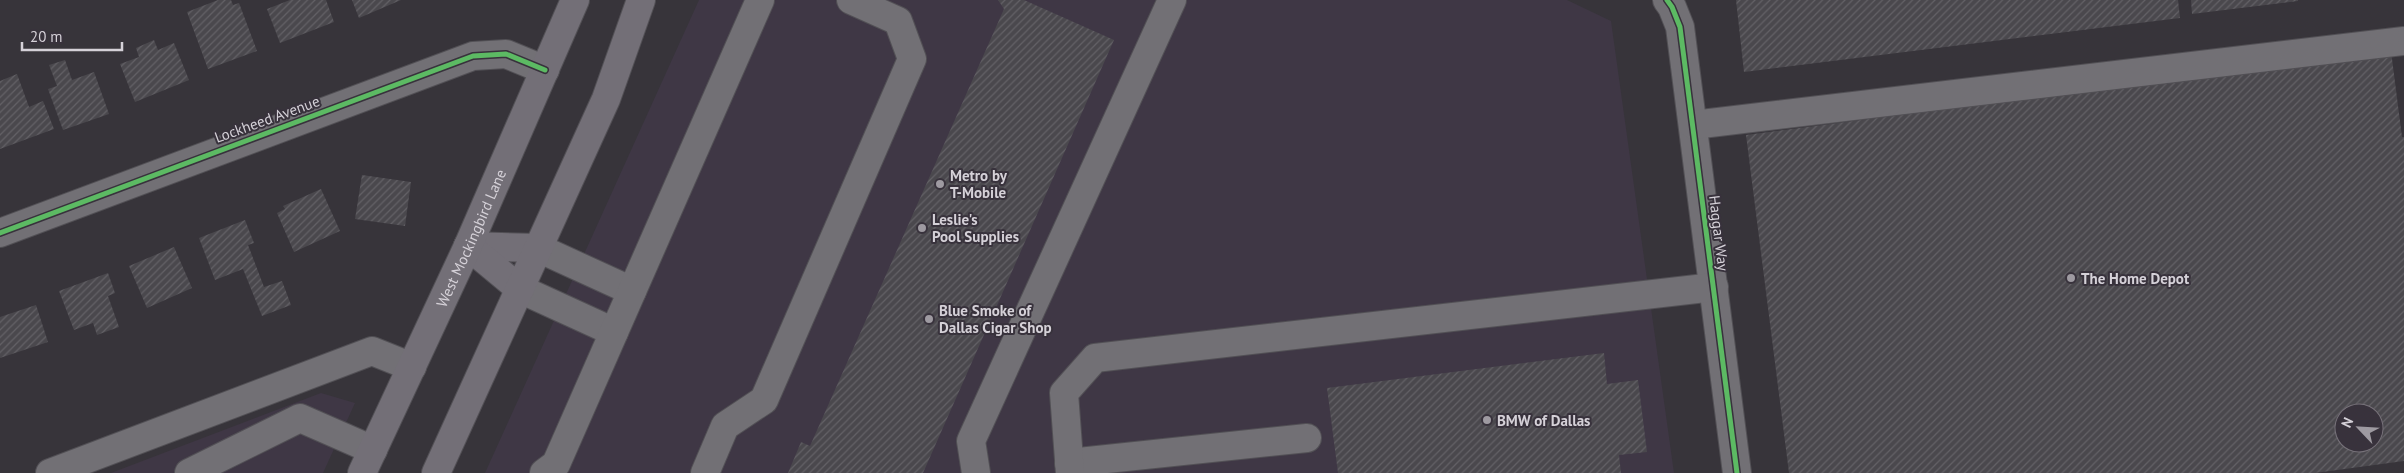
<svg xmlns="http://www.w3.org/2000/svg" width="2404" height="473" font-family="'PT Sans',sans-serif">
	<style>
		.built { fill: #3f3745 }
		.building { fill: url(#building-hatch); fill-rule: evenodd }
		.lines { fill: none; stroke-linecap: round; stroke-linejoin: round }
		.minor-casing { stroke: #525055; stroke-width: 30 }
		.major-casing { stroke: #525055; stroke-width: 30 }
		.minor { stroke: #727075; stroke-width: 28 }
		.major { stroke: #736f77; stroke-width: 28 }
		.cycleway-casing { stroke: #38323c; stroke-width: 8 }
		.cycleway { stroke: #5cba63; stroke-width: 5 }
		.poi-dot { fill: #9e9aa1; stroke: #38323c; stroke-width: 2 }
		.labels { text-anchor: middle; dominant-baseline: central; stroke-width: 4; stroke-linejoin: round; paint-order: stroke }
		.street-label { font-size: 15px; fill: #d5d1d8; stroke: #38323c }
		.poi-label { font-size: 15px; font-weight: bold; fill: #d5d1d8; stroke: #38323c; text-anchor: start }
	</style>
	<defs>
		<pattern id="building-hatch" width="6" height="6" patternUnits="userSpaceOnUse" patternTransform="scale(1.25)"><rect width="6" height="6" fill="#4a484d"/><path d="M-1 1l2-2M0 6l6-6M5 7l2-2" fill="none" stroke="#636166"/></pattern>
	</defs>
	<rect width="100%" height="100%" fill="#37343a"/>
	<g class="built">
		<path d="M699,0H1567L1611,21L1674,473H485Z"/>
		<path d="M321,393L355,403L323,473H111Z"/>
	</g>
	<g class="building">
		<path d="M218,0H231L233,5L239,3L257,51L208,69L187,12Z"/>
		<path d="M290,0H326L334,22L280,43L267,9Z"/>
		<path d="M352,0H401L359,18Z"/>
		<path d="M998,0H1024L1114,40L923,473H788L801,442L810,446L1004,9Z"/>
		<path d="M1736,0H2178L2180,18L1744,72Z"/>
		<path d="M2191,0H2298V1L2192,14Z"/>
		<path d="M154,40L158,50L174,43L189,80L135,102L120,64L139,57L136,48Z"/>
		<path d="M2391,51L2402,137H2404V461L2315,473H1789L1746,135ZM2344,413H2374V443H2344Z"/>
		<path d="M65,60L72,80L94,72L109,114L63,130L48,89L57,86L49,65Z"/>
		<path d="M17,74L29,107L43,101L54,129L0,149V81Z"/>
		<path d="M362,175L411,182L405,226L355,219Z"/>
		<path d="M321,189L340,231L294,252L277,213L285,209L283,206Z"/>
		<path d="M245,220L254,243L248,245L264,287L282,281L291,305L262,316L243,269L215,280L199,238Z"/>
		<path d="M174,247L192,288L147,308L129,266Z"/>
		<path d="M108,273L115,293L108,296L119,327L97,335L93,323L74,330L59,291Z"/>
		<path d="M36,305L48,342L0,358V317Z"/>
		<path d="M1604,353L1607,384L1638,380L1647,452L1619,455L1621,473H1338L1327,388Z"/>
	</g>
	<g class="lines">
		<defs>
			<g id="minor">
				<path d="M1667,0L1672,7L1680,27L1737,473"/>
				<path d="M1693,125L2404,41"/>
				<path d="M0,233L473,56L506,54L545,70"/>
				<path d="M538,248L632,291"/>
				<path d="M520,289L614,332"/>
				<path d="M1069,463L1307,438"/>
				<path d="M50,473L372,351L412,367"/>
				<path d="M189,473L300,418L373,450"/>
				<path d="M544,473L556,464L760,0"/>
				<path d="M705,473L725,426L764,400L912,59L898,21L851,0"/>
				<path d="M976,473L971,441L1172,0"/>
				<path d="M1070,473L1064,393L1095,358L1714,287"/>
			</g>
			<g id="major">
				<path d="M468,246L538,248"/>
				<path d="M468,246L520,289"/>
				<path id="s1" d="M362,473L468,246L575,0"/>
				<path d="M436,473L606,99L641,0"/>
			</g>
		</defs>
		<use href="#minor" class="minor-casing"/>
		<use href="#major" class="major-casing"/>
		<use href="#minor" class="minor"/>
		<use href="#major" class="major"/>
		<defs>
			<g id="cycleway">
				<path d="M1667,0L1672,7L1680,27L1737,473"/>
				<path d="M0,233L473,56L506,54L545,70"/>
			</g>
		</defs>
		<use href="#cycleway" class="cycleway-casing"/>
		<use href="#cycleway" class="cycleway"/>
	</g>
	<g class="poi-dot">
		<circle cx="940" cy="184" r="5"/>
		<circle cx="922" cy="228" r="5"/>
		<circle cx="2071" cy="278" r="5"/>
		<circle cx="929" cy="319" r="5"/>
		<circle cx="1487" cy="420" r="5"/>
	</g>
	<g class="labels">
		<g class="street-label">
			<text transform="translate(267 119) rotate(-20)">Lockheed Avenue</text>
			<text transform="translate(1719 233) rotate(83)">Haggar Way</text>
			<text stroke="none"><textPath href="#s1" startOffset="259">West Mockingbird Lane</textPath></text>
		</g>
		<g class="poi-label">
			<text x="950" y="175">Metro by<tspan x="950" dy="17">T-Mobile</tspan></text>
			<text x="932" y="219">Leslie's<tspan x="932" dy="17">Pool Supplies</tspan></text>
			<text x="2081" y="278">The Home Depot</text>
			<text x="939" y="310">Blue Smoke of<tspan x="939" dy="17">Dallas Cigar Shop</tspan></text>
			<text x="1497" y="420">BMW of Dallas</text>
		</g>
	</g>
	<g transform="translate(2359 428) rotate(295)"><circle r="24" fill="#38323c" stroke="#77727a"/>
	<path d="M0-4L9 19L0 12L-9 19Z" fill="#9e9aa1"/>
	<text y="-8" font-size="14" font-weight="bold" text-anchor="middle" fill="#d5d1d8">N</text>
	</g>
	<path d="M22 42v8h100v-8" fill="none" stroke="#d5d1d8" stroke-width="2.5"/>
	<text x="30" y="42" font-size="15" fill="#d5d1d8" stroke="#38323c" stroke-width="4" paint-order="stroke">20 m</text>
</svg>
